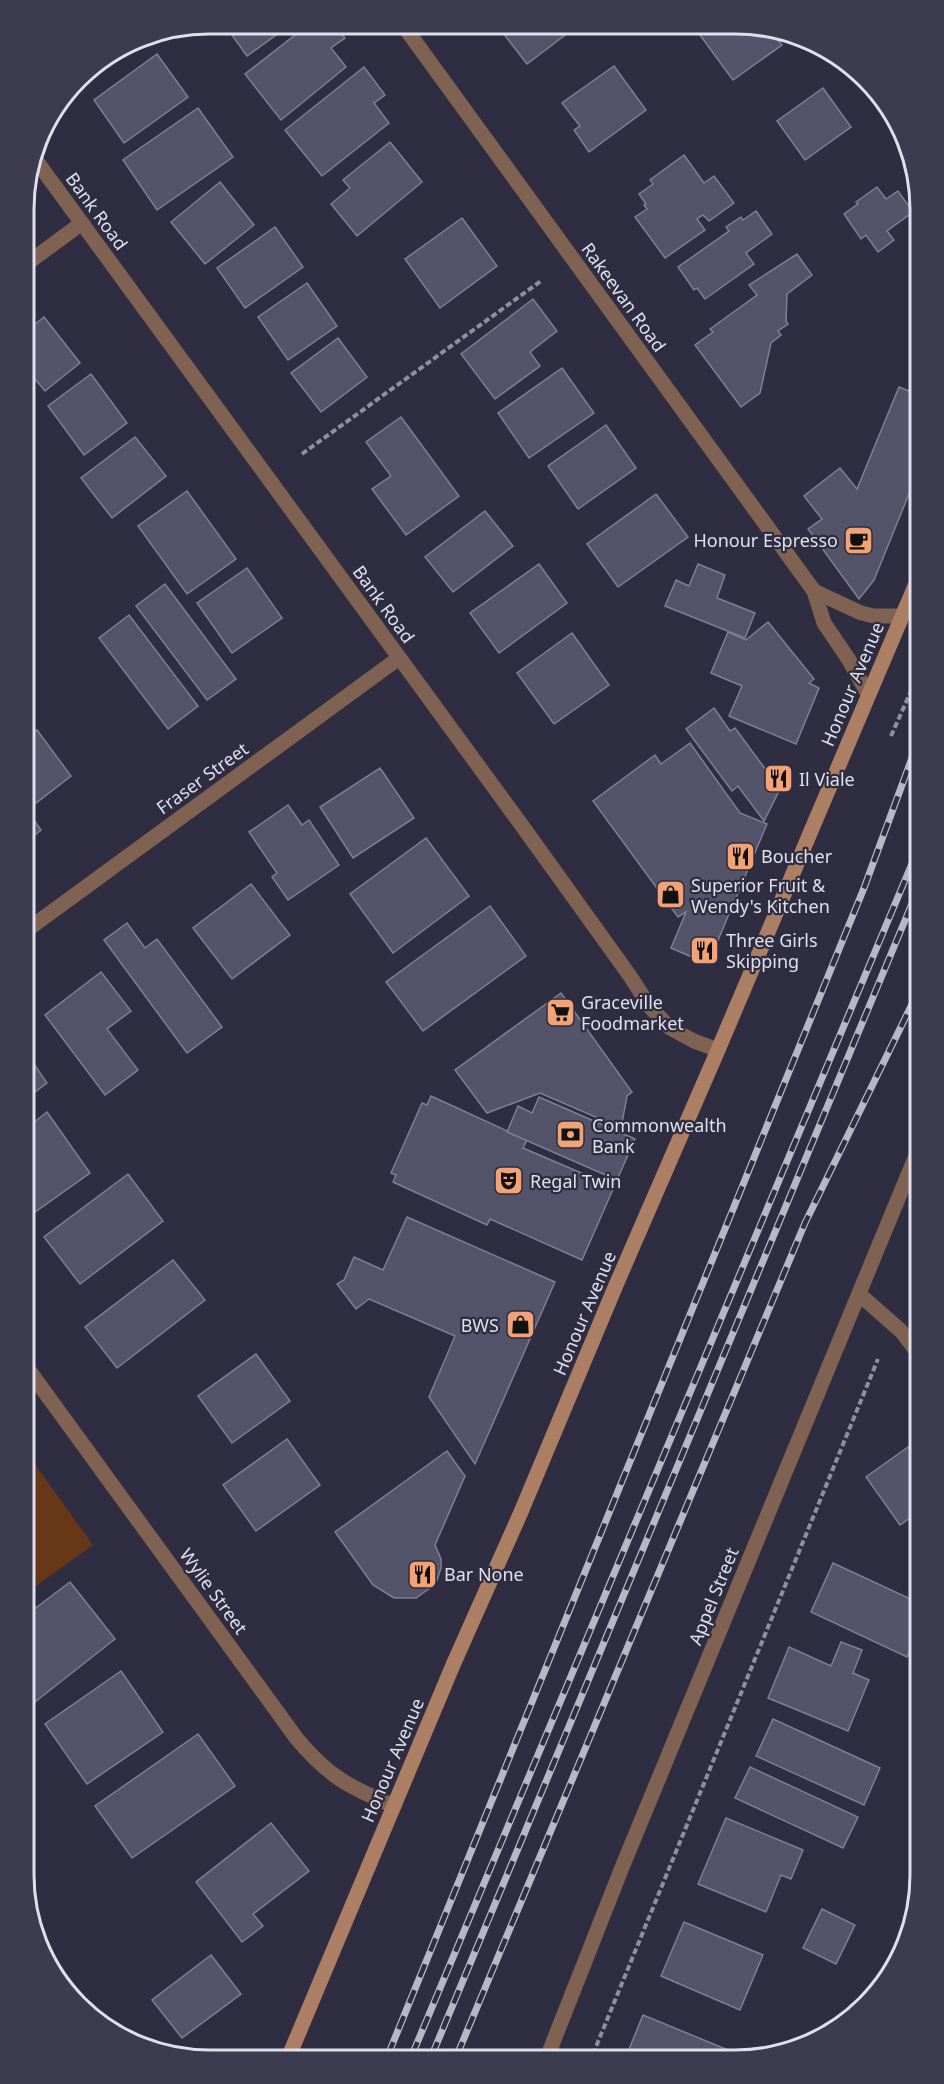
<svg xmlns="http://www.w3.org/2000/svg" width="944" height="2084" font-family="'Noto Sans',sans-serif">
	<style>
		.green { fill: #683717 }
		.building { fill: #535369; stroke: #7e7e95; stroke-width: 1.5 }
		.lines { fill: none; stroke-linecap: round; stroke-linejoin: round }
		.path { stroke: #8f8fa0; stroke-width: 4; stroke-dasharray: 6 3; stroke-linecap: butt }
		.minor { stroke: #7f6252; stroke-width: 15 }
		.secondary { stroke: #ac7e63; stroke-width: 15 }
		.rail-casing { stroke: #b7b8c7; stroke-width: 7 }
		.rail { stroke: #2e2d41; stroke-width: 4.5; stroke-dasharray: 14; stroke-linecap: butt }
		.labels { text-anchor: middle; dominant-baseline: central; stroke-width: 4.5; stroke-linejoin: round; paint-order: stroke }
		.street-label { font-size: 18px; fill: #dfe0ed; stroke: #2e2d41 }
		.poi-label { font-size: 18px; fill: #dfe0ed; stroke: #2e2d41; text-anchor: start }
		.rim { fill: none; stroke: #dfe0ed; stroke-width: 3 }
	</style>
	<rect width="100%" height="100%" fill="#2e2d41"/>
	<path class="green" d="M29,1456L93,1545L29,1591Z"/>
	<g class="building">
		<path d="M224,24L290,25L247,56Z"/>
		<path d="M308,25H334L345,38L331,48L346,67L281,120L245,74Z"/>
		<path d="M513,26H577L527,64L503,33Z"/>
		<path d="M694,27H769L782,45L733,80Z"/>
		<path d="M157,54L188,97L124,143L94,100Z"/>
		<path d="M614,66L646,110L589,152L574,130L580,126L562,103Z"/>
		<path d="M364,67L385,95L374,103L389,123L322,176L285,130Z"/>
		<path d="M823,88L851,127L805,160L777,121Z"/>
		<path d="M198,108L233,157L157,210L123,160Z"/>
		<path d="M390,142L422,182L357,236L331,204L350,188L343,180Z"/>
		<path d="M684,155L704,183L714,176L734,203L709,221L703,215L697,219L705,230L665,258L635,217L647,209L644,205L646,204L639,194L653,184L650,180Z"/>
		<path d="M220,182L254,225L205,264L171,222Z"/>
		<path d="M877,187L886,199L898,191L913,212L887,231L894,240L878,252L866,235L861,239L844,214L858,204L856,202Z"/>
		<path d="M756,211L772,234L746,253L754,264L705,299L697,288L694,290L678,267L729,231L726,227L741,217L743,220Z"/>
		<path d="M462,218L497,266L440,308L405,259Z"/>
		<path d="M275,227L303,267L245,308L217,268Z"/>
		<path d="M797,254L812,275L787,294L786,321L788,324L778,331L781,335L771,343L760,393L741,407L695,345L713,332L710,329L757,295L749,285Z"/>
		<path d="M307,283L337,326L288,360L258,317Z"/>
		<path d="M533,299L557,331L530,352L540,366L495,399L461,354Z"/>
		<path d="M44,317L80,363L45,391L25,367V332Z"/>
		<path d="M338,338L367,377L321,412L291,373Z"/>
		<path d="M562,368L594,413L529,458L498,413Z"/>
		<path d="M91,374L127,423L84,455L48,406Z"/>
		<path d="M899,387L914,393L915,479L874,580L859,599L808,529L822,519L804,496L840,468L857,489Z"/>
		<path d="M401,417L459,496L406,535L372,489L391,476L366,442Z"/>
		<path d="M606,425L636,468L578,509L548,466Z"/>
		<path d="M135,437L166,476L112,518L81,478Z"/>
		<path d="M25,472L34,483L25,489Z"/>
		<path d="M187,491L236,559L187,594L138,526Z"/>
		<path d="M656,494L688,537L618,587L587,544Z"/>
		<path d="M485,511L513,546L453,592L425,557Z"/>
		<path d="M539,564L567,603L499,653L470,613Z"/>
		<path d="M698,564L725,575L717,598L755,613L745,638L665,606L676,580L689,586Z"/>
		<path d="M247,568L282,618L232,653L197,603Z"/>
		<path d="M165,584L236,679L207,700L136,606Z"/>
		<path d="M129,615L198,706L168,729L99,638Z"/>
		<path d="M768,622L814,679L809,683L819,688L796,744L729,716L742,686L711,673L728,632L746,640Z"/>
		<path d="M572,633L609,685L554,724L517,673Z"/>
		<path d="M714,708L730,731L735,728L780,789L764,821L738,786L732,791L686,729Z"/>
		<path d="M37,730L71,776L27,810L26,737Z"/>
		<path d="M690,743L740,813L767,824L708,964L671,948L686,912L678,917L593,801L655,755L661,764Z"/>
		<path d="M380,768L414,818L353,858L320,807Z"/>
		<path d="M288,805L302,825L309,820L339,865L288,900L272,877L277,873L249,832Z"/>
		<path d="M27,810L41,830L27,841Z"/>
		<path d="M426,838L469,896L393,953L350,894Z"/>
		<path d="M251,884L290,935L232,979L193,928Z"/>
		<path d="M490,906L526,956L423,1031L386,982Z"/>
		<path d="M127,923L145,948L157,939L222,1027L187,1053L104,940Z"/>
		<path d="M101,972L131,1011L107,1029L138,1070L105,1095L45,1015Z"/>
		<path d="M561,993L632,1092L627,1096L621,1128L540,1093L487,1113L455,1070Z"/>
		<path d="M27,1054L47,1083L28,1097Z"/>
		<path d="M431,1096L527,1140L523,1148L614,1187L582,1260L490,1219L487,1225L393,1182L396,1175L391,1173L422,1103L427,1105Z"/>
		<path d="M539,1097L635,1139L617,1180L507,1132L518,1106L532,1113Z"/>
		<path d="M47,1112L90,1173L28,1217V1127Z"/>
		<path d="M128,1174L163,1221L80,1284L44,1237Z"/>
		<path d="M407,1217L555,1282L475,1464L429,1397L455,1336L369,1299L356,1309L337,1284L344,1280L354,1257L383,1270Z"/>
		<path d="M173,1260L205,1300L117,1368L85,1327Z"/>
		<path d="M256,1354L290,1401L232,1443L198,1396Z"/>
		<path d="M287,1439L320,1485L256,1531L223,1485Z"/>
		<path d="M908,1447L918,1461V1512L900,1525L866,1477Z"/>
		<path d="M447,1451L465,1476L435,1545L441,1559V1568L437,1580L430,1588L416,1598H394L373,1585L335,1532Z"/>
		<path d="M833,1563L919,1603V1631L907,1657L811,1612Z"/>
		<path d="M70,1582L115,1639L35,1702L30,1695L29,1613Z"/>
		<path d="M841,1642L862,1650L853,1673L869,1680L848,1731L768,1698L789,1647L831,1666Z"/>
		<path d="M121,1671L163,1732L87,1784L45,1724Z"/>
		<path d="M773,1719L880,1768L864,1805L756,1756Z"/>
		<path d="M198,1734L235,1786L132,1858L95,1806Z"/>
		<path d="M750,1767L858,1817L843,1848L735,1798Z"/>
		<path d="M726,1818L803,1850L791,1879L781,1875L766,1912L698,1884Z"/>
		<path d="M271,1823L309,1871L253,1914L263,1926L242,1942L196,1882Z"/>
		<path d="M822,1909L855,1925L836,1964L803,1948Z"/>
		<path d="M684,1922L763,1955L740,2010L661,1976Z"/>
		<path d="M211,1955L241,1994L182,2038L152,2000Z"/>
		<path d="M643,2015L728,2050L727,2054H627Z"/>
	</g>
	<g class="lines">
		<g class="path">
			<path d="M302,454L541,281"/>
			<path d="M891,736L915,682"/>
			<path d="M593,2054L878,1359"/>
		</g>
		<g class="minor">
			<path d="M403,25L814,591L824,623L849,660L868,694"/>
			<path d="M35,159L523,827L630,976L650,1007L670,1028L694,1041L718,1050"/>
			<path d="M25,265L82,223"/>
			<path d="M814,591L861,613L874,616H902"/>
			<path d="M27,930L399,658"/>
			<path d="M859,1294L901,1331L918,1353"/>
			<path d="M28,1369L297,1739C329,1777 349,1787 394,1806"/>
			<path d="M548,2055L623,1865L917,1153"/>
		</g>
		<path class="secondary" d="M289,2056L453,1665L521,1512L616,1285L718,1050L915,586"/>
		<defs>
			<g id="rail">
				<path d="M388,2055L864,888L916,747"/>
				<path d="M412,2055L916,854"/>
				<path d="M432,2055L916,894"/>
				<path d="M457,2055L805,1223L916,996"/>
			</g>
		</defs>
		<use href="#rail" class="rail-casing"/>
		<use href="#rail" class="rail"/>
	</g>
	<defs>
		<symbol id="cafe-square" viewBox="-11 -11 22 22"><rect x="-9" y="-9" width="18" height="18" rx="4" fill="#efa376" stroke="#2e2d41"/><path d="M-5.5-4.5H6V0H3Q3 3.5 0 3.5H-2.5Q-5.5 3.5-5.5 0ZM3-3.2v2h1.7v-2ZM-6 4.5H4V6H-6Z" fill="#111"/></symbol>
		<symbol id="restaurant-square" viewBox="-11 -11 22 22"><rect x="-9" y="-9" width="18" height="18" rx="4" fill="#efa376" stroke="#2e2d41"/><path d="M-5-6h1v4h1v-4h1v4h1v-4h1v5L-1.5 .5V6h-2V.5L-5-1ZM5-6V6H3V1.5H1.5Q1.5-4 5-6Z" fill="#111"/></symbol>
		<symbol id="shop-square" viewBox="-11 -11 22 22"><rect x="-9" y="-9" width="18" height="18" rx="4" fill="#efa376" stroke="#2e2d41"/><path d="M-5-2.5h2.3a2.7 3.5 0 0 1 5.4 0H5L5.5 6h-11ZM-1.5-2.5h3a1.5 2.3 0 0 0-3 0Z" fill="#111"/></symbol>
		<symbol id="supermarket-square" viewBox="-11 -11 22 22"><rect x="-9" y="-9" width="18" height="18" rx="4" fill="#efa376" stroke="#2e2d41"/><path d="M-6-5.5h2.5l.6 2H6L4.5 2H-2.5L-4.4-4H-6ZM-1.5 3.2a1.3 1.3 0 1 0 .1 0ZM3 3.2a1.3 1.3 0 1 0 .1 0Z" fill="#111"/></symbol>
		<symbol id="bank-square" viewBox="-11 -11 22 22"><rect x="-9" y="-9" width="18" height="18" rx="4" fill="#efa376" stroke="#2e2d41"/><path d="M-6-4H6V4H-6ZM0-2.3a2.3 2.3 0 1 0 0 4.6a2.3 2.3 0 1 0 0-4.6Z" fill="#111"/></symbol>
		<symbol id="theatre-square" viewBox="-11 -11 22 22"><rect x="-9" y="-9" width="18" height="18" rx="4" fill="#efa376" stroke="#2e2d41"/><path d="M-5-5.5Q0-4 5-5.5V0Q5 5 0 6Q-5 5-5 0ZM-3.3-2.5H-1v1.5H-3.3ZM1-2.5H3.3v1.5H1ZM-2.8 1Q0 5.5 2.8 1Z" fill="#111"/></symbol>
	</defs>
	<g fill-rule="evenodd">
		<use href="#cafe-square" x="842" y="524" width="33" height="33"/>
		<use href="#restaurant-square" x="762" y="762" width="33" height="33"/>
		<use href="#restaurant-square" x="724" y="840" width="33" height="33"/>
		<use href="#shop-square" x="654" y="878" width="33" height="33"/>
		<use href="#restaurant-square" x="688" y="934" width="33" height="33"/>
		<use href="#supermarket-square" x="544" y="996" width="33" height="33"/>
		<use href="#bank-square" x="554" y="1118" width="33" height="33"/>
		<use href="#theatre-square" x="492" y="1164" width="33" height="33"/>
		<use href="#shop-square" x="504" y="1308" width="33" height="33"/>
		<use href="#restaurant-square" x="406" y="1558" width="33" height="33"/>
	</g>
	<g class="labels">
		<g class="street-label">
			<text transform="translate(97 211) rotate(54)">Bank Road</text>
			<text transform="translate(624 297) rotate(54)">Rakeevan Road</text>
			<text transform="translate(384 604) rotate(54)">Bank Road</text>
			<text transform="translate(852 684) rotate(-67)">Honour Avenue</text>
			<text transform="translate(202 778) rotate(-36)">Fraser Street</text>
			<text transform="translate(584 1313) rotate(-67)">Honour Avenue</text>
			<text transform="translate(214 1591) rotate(54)">Wylie Street</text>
			<text transform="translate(713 1596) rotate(-68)">Appel Street</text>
			<text transform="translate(392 1760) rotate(-67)">Honour Avenue</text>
		</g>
		<g class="poi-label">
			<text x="838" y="540" text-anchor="end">Honour Espresso</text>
			<text x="799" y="779">Il Viale</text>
			<text x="761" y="856">Boucher</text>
			<text x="691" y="885">Superior Fruit &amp;<tspan x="691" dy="21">Wendy's Kitchen</tspan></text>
			<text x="726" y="940">Three Girls<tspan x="726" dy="21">Skipping</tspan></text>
			<text x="581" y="1002">Graceville<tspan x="581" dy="21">Foodmarket</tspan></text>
			<text x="592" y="1125">Commonwealth<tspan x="592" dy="21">Bank</tspan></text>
			<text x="530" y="1181">Regal Twin</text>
			<text x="499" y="1325" text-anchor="end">BWS</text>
			<text x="444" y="1574">Bar None</text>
		</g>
	</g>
	<path d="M0 0H944V2084H0ZM209 34H735A175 175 0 0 1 910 209V1875A175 175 0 0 1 735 2050H209A175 175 0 0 1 34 1875V209A175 175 0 0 1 209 34Z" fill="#3c3b4f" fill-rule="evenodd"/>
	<path class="rim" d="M209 34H735A175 175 0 0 1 910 209V1875A175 175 0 0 1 735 2050H209A175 175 0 0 1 34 1875V209A175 175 0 0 1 209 34Z"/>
</svg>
